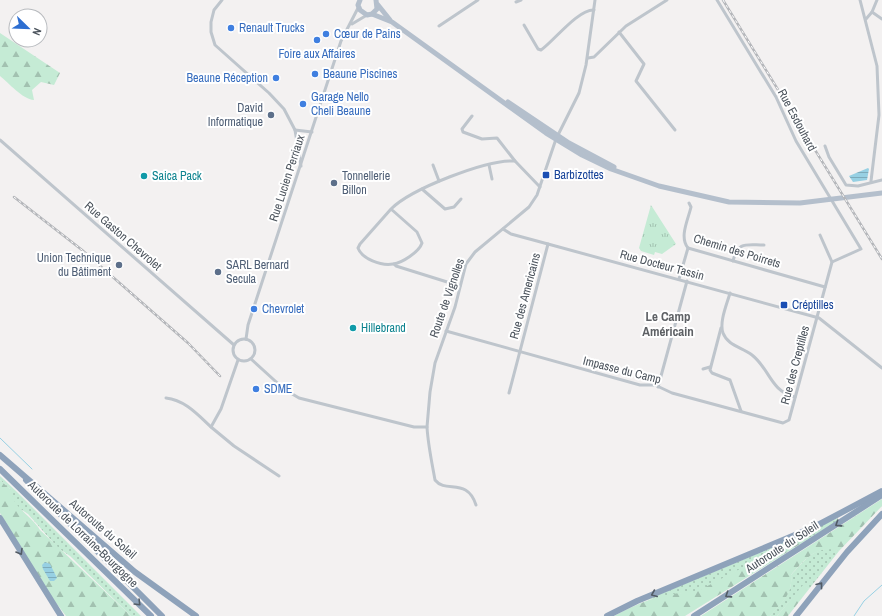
<svg xmlns="http://www.w3.org/2000/svg" width="882" height="616" font-family="'Archivo Narrow',sans-serif">
	<style>
		.grass { fill: url(#grass-dots) }
		.forest { fill: url(#forest-firs) }
		.park { fill: url(#park-tufts) }
		.water { fill: url(#water-rules) }
		.lines { fill: none; stroke-linecap: round; stroke-linejoin: round }
		.stream { stroke: #97d0e3; stroke-width: 1 }
		.street { stroke: #bec5cc; stroke-width: 3 }
		.primary { stroke: #b4bfcc; stroke-width: 5 }
		.highway { stroke: #8ea2ba; stroke-width: 6 }
		.rail-casing { stroke: #b4b6ba; stroke-width: 2.5 }
		.rail { stroke: #fff; stroke-width: 1; stroke-dasharray: 3; stroke-linecap: butt }
		.oneway { stroke: #525b65 }
		.shop-dot { fill: #3f7fe0; stroke: #fff; stroke-width: 1.5 }
		.service-dot { fill: #5c6f8a; stroke: #fff; stroke-width: 1.5 }
		.transit-dot { fill: #1a4fb4; stroke: #fff; stroke-width: 1.5 }
		.culture-dot { fill: #0f9aa8; stroke: #fff; stroke-width: 1.5 }
		.labels { text-anchor: middle; dominant-baseline: central; stroke-width: 4; stroke-linejoin: round; paint-order: stroke }
		.shop-label { font-size: 12px; fill: #366cbe; stroke: #fff; text-anchor: start }
		.service-label { font-size: 12px; fill: #4e5e75; stroke: #fff; text-anchor: end }
		.street-label { font-size: 12px; fill: #4b535c; stroke: #fff }
		.transit-label { font-size: 12px; fill: #164399; stroke: #fff; text-anchor: start }
		.culture-label { font-size: 12px; fill: #0d838f; stroke: #fff; text-anchor: start }
		.neighbourhood-label { font-size: 13px; font-weight: bold; fill: #5e6165; stroke: #fff }
	</style>
	<defs>
		<pattern id="grass-dots" width="8" height="8" patternUnits="userSpaceOnUse"><rect width="8" height="8" fill="#c5ebd5"/><path d="M2 2h.1M6 6h.1" fill="none" stroke="#a2c1b0" stroke-width="1.8" stroke-linecap="round"/></pattern>
		<pattern id="forest-firs" width="22" height="20" patternUnits="userSpaceOnUse"><rect width="22" height="20" fill="#c5ebd5"/><path d="M5 1l3.5 6h-7zM16 11l3.5 6h-7z" fill="#a2c1b0"/></pattern>
		<pattern id="park-tufts" width="24" height="20" patternUnits="userSpaceOnUse"><rect width="24" height="20" fill="#c5ebd5"/><path d="M3 7l-1-3M5 7V3M7 7l1-3M15 17l-1-3M17 17v-4M19 17l1-3" fill="none" stroke="#a2c1b0"/></pattern>
		<pattern id="water-rules" width="6" height="5" patternUnits="userSpaceOnUse"><rect width="6" height="5" fill="#97d0e3"/><path d="M0 2.5h6" fill="none" stroke="#7dabbb"/></pattern>
	</defs>
	<rect width="100%" height="100%" fill="#f3f1f1"/>
	<g class="grass">
		<path d="M0,476L16,491L141,616H131L70,556L58,548L28,514L16,506L11,496V490L0,480Z"/>
		<path d="M838,518L837,521L813,536L809,533L694,594L683,593L646,600L769,549Z"/>
		<path d="M831,548L839,551L809,589L803,586L777,616H770C781,603 793,594 791,575C803,562 812,549 831,548Z"/>
	</g>
	<g class="forest">
		<path d="M0,33L60,73L54,85L41,82L32,90L34,100C22,99 9,83 0,76Z"/>
		<path d="M0,480L11,490C11,506 32,516 40,530L131,616H66L50,595L0,513Z"/>
		<path d="M882,499V506L839,551C817,544 804,560 791,575C793,594 782,603 770,616H701Z"/>
		<path d="M809,533L813,536L685,616H614C639,603 665,591 694,593Z"/>
		<path d="M803,585L809,589L788,616H777Z"/>
	</g>
	<path class="park" d="M651,205L676,244L662,254L655,252L654,255L641,251L639,248Z"/>
	<g class="water">
		<path d="M868,168L869,169L867,180L853,182L849,176Z"/>
		<path d="M45,562L50,564L57,578L54,581H50L43,569L42,565Z"/>
	</g>
	<g class="lines">
		<g class="stream">
			<path d="M0,438L32,469"/>
			<path d="M854,616L864,601L882,585"/>
		</g>
		<g class="street">
			<path d="M222,0L214,10L211,22V32L215,45L269,93L284,109L295,130L301,166"/>
			<path d="M860,0L877,66L879,115L871,181"/>
			<path d="M516,2L521,0"/>
			<path d="M872,12L882,19"/>
			<path d="M866,19L872,12L877,0"/>
			<path d="M352,24L367,15"/>
			<path d="M524,25L538,49L541,50C553,42 578,9 594,10"/>
			<path d="M439,26L478,0"/>
			<path d="M619,32L644,64L636,81L675,130"/>
			<path d="M588,58L594,57L626,26L667,0"/>
			<path d="M472,116L462,129L463,132L482,139L497,138L515,161L540,187"/>
			<path d="M295,130L312,132"/>
			<path d="M0,140L234,345"/>
			<path d="M825,146L829,157L846,185L858,186L882,180"/>
			<path d="M433,165L439,181"/>
			<path d="M489,165L492,179"/>
			<path d="M422,189L445,209L454,207L461,199"/>
			<path d="M689,203L691,207C688,220 679,237 688,248L825,287"/>
			<path d="M391,209L417,232L422,243C419,252 402,263 393,264C381,266 362,259 358,248L360,244L391,209C411,189 487,159 515,161"/>
			<path d="M503,229L511,234L548,244L819,318L882,368"/>
			<path d="M820,235L832,262"/>
			<path d="M733,261C738,241 746,245 764,245"/>
			<path d="M394,264L396,266L460,286"/>
			<path d="M679,279L688,248"/>
			<path d="M730,293C727,304 719,322 723,333C728,346 742,347 752,355C770,369 770,391 795,397"/>
			<path d="M721,328L710,370L712,373L730,380L741,411"/>
			<path d="M446,331L640,385H655L672,393L783,423L789,420L832,262L861,249L796,141L776,97L717,0"/>
			<circle cx="244" cy="350" r="11"/>
			<path d="M246,339L248,325L341,41L358,8"/>
			<path d="M251,359L284,389L299,398L414,427H427L430,392L435,363L455,307L466,264L475,252L529,207L537,195L556,139L579,93L586,65L595,0"/>
			<path d="M238,360L221,409L211,427L234,446L279,476"/>
			<path d="M703,369L710,367"/>
			<path d="M658,387L687,281"/>
			<path d="M509,393L548,244"/>
			<path d="M166,398C185,400 198,415 211,427"/>
			<path d="M427,427C428,445 432,463 435,480C446,494 467,477 476,505"/>
		</g>
		<g class="primary">
			<path d="M360,0L358,5L360,10L367,15L372,14L377,9L376,0"/>
			<path d="M378,5L390,20"/>
			<path d="M372,14L392,22L546,133L582,155L611,169L659,186L729,202L800,203L882,193"/>
			<path d="M508,102L569,143L614,167"/>
		</g>
		<g class="highway">
			<path d="M0,455L135,572L196,616"/>
			<path d="M0,469L151,616"/>
			<path d="M26,480L162,616"/>
			<path d="M0,518L61,616"/>
			<path d="M607,616L637,601L814,527L882,491"/>
			<path d="M694,616L882,495"/>
			<path d="M796,616L847,552L882,514"/>
		</g>
		<defs>
			<g id="rail">
				<path d="M723,0L882,259"/>
				<path d="M14,197L82,250L188,343L220,376"/>
			</g>
		</defs>
		<use href="#rail" class="rail-casing"/>
		<use href="#rail" class="rail"/>
	</g>
	<defs><path id="oneway-chevron" d="M-2-3.5L2.5 0L-2 3.5" fill="none" stroke-width="1.6" stroke-linecap="round" stroke-linejoin="round"/></defs>
	<g class="oneway">
		<use href="#oneway-chevron" transform="translate(838 524) rotate(147)"/>
		<use href="#oneway-chevron" transform="translate(20 552) rotate(59)"/>
		<use href="#oneway-chevron" transform="translate(820 585) rotate(-52)"/>
		<use href="#oneway-chevron" transform="translate(654 594) rotate(157)"/>
		<use href="#oneway-chevron" transform="translate(728 595) rotate(147)"/>
		<use href="#oneway-chevron" transform="translate(138 603) rotate(45)"/>
	</g>
	<g class="shop-dot">
		<circle cx="231" cy="28" r="4"/>
		<circle cx="326" cy="34" r="4"/>
		<circle cx="317" cy="40" r="4"/>
		<circle cx="315" cy="74" r="4"/>
		<circle cx="276" cy="78" r="4"/>
		<circle cx="303" cy="104" r="4"/>
		<circle cx="254" cy="309" r="4"/>
		<circle cx="256" cy="389" r="4"/>
	</g>
	<g class="service-dot">
		<circle cx="271" cy="115" r="4"/>
		<circle cx="334" cy="183" r="4"/>
		<circle cx="119" cy="265" r="4"/>
		<circle cx="218" cy="272" r="4"/>
	</g>
	<g class="transit-dot">
		<rect x="542" y="171" width="8" height="8" rx="2"/>
		<rect x="780" y="301" width="8" height="8" rx="2"/>
	</g>
	<g class="culture-dot">
		<circle cx="144" cy="176" r="4"/>
		<circle cx="353" cy="328" r="4"/>
	</g>
	<g class="labels">
		<g class="shop-label">
			<text x="239" y="28">Renault Trucks</text>
			<text x="334" y="34">Cœur de Pains</text>
			<text x="317" y="54" text-anchor="middle">Foire aux Affaires</text>
			<text x="323" y="74">Beaune Piscines</text>
			<text x="268" y="78" text-anchor="end">Beaune Réception</text>
			<text x="311" y="97">Garage Nello<tspan x="311" dy="14">Cheli Beaune</tspan></text>
			<text x="262" y="309">Chevrolet</text>
			<text x="264" y="389">SDME</text>
		</g>
		<g class="service-label">
			<text x="263" y="108">David<tspan x="263" dy="14">Informatique</tspan></text>
			<text x="342" y="176" text-anchor="start">Tonnellerie<tspan x="342" dy="14">Billon</tspan></text>
			<text x="111" y="258">Union Technique<tspan x="111" dy="14">du Bâtiment</tspan></text>
			<text x="226" y="265" text-anchor="start">SARL Bernard<tspan x="226" dy="14">Secula</tspan></text>
		</g>
		<g class="street-label">
			<text transform="translate(797 120) rotate(62)">Rue Esdouhard</text>
			<text transform="translate(287 178) rotate(-72)">Rue Lucien Perriaux</text>
			<text transform="translate(123 236) rotate(41)">Rue Gaston Chevrolet</text>
			<text transform="translate(737 251) rotate(17)">Chemin des Poirrets</text>
			<text transform="translate(662 265) rotate(15)">Rue Docteur Tassin</text>
			<text transform="translate(525 296) rotate(-75)">Rue des Americains</text>
			<text transform="translate(447 298) rotate(-71)">Route de Vignolles</text>
			<text transform="translate(795 365) rotate(-75)">Rue des Creptilles</text>
			<text transform="translate(622 370) rotate(14)">Impasse du Camp</text>
			<text transform="translate(103 529) rotate(41)">Autoroute du Soleil</text>
			<text transform="translate(83 534) rotate(44)">Autoroute de Lorraine-Bourgogne</text>
			<text transform="translate(782 547) rotate(-33)">Autoroute du Soleil</text>
		</g>
		<g class="transit-label">
			<text x="554" y="175">Barbizottes</text>
			<text x="792" y="305">Créptilles</text>
		</g>
		<g class="culture-label">
			<text x="152" y="176">Saica Pack</text>
			<text x="361" y="328">Hillebrand</text>
		</g>
		<g class="neighbourhood-label">
			<text x="668" y="316">Le Camp<tspan x="668" dy="15">Américain</tspan></text>
		</g>
	</g>
	<g transform="translate(28 28) rotate(113)"><circle r="19" fill="#ffffff" stroke="#b7babe"/>
	<path d="M0-3L7 15L0 10L-7 15Z" fill="#2d6ed1"/>
	<text y="-6" font-size="11" font-weight="bold" text-anchor="middle" fill="#4b535c">N</text>
	</g>
</svg>
